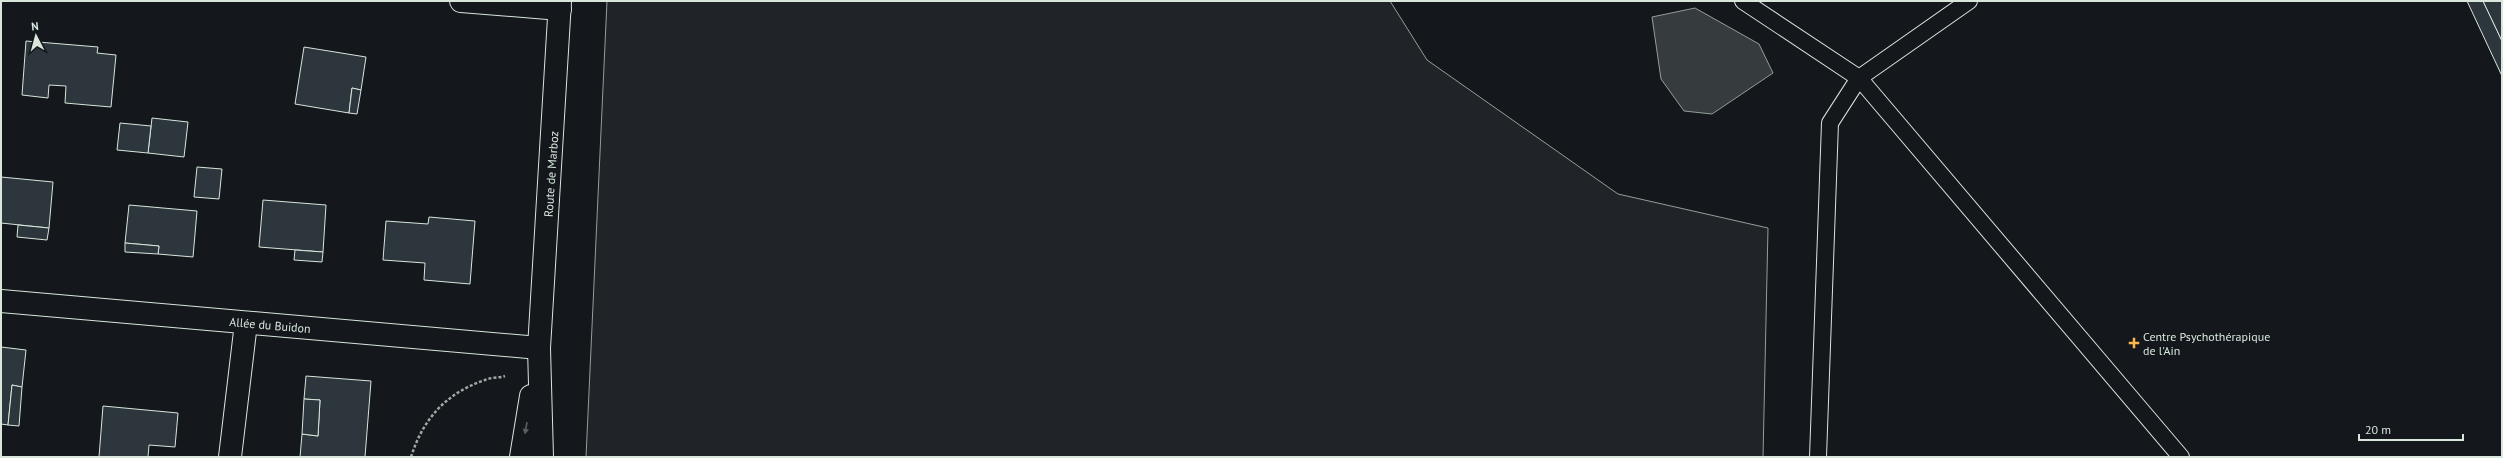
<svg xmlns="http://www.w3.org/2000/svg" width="2503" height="458" font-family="'PT Sans',sans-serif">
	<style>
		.green { fill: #202428; stroke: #939e99 }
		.water { fill: #363b3e; stroke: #939e99 }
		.building { fill: #2c363c; stroke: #d8e6dc }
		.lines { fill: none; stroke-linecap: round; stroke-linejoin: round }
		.service-casing { stroke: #d8e6dc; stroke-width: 18 }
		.minor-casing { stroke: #d8e6dc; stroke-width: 24 }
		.secondary-casing { stroke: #d8e6dc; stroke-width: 24 }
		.path { stroke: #9da8a2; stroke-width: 2.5; stroke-dasharray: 3 2; stroke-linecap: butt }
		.service { stroke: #14181c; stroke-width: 16 }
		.minor { stroke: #14181c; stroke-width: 22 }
		.secondary { stroke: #14181c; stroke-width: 22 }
		.oneway { fill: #59605f }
		.poi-dot { fill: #ffb74d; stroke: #14181c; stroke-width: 1.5 }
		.labels { text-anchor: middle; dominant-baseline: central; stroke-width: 3; stroke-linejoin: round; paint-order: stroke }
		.street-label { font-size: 12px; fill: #d8e6dc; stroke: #14181c }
		.poi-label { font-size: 12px; fill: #d8e6dc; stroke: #14181c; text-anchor: start }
	</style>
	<rect width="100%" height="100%" fill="#14181c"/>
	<path class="green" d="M607,1H1390L1427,60L1618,194L1768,228L1763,457H586Z"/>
	<path class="water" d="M1695,8L1759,44L1773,73L1712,114L1684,111L1661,79L1652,17Z"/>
	<g class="building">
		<path d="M2467,1H2483L2502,41V76Z"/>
		<path d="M2483,1H2502V41Z"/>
		<path d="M26,41L98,47L97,53L116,55L111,107L65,103L66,86L49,85L48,98L22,95Z"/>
		<path d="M304,47L366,57L361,90L352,88L349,113L295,104Z"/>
		<path d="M352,88L361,90L357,114L349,113Z"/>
		<path d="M152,118L188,122L184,157L148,153Z"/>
		<path d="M120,123L151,126L148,153L117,150Z"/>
		<path d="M197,167L222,169L219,199L194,197Z"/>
		<path d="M1,177L53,182L49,228L1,223Z"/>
		<path d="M263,200L326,205L323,252L259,247Z"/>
		<path d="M129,205L197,211L193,257L158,254L159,246L125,243Z"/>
		<path d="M429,217L475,221L470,284L424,280L425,263L383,260L386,221L428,224Z"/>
		<path d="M18,225L49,228L47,240L17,237Z"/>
		<path d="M125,243L159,246L158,254L125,252Z"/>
		<path d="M295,250L323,252L322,262L294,260Z"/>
		<path d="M1,347L26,350L22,387L12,385L8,425L1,424Z"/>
		<path d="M306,376L371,381L365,457H300L302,434L318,436L320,400L304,399Z"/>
		<path d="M12,385L22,387L19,426L8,425Z"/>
		<path d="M304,399L320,400L318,436L302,434Z"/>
		<path d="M103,406L178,413L175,447L149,445L148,457H99Z"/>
	</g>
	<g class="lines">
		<defs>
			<g id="service">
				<path d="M1743,1L1859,78L1830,123L1818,457"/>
				<path d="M1969,1L1859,78L2181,457"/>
			</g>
			<g id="minor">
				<path d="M461,1L560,9"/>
				<path d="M1,301L539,348"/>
				<path d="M230,457L246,323"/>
			</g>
			<g id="secondary">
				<path d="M521,457L531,396"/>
				<path d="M542,457L539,348L560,1"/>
			</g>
		</defs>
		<use href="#service" class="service-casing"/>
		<use href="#minor" class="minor-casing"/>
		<use href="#secondary" class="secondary-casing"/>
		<path class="path" d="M411,457C423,419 446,393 485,380C491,377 500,378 505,376"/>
		<use href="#service" class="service"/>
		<use href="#minor" class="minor"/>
		<use href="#secondary" class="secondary"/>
	</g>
	<defs><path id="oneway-solid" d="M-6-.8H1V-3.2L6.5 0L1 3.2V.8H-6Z"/></defs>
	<use class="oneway" href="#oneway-solid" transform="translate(526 428) rotate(100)"/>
	<path class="poi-dot" d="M2132 337h4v4h4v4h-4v4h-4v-4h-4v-4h4z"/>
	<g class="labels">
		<g class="street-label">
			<text transform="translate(551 174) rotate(-86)">Route de Marboz</text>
			<text transform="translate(270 325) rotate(5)">Allée du Buidon</text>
		</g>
		<g class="poi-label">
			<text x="2143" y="336">Centre Psychothérapique<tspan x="2143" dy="14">de l'Ain</tspan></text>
		</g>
	</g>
	<rect width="2503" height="458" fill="none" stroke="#d8e6dc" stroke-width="4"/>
	<g transform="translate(36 36) rotate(354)" stroke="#14181c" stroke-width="3" paint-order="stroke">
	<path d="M0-3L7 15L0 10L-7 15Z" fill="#d8e6dc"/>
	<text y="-6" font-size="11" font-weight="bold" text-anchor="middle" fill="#d8e6dc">N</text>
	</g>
	<path d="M2359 434v6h104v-6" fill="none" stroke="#d8e6dc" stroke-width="2"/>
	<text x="2365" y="434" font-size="12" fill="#d8e6dc" stroke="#14181c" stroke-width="3" paint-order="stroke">20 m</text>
</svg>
